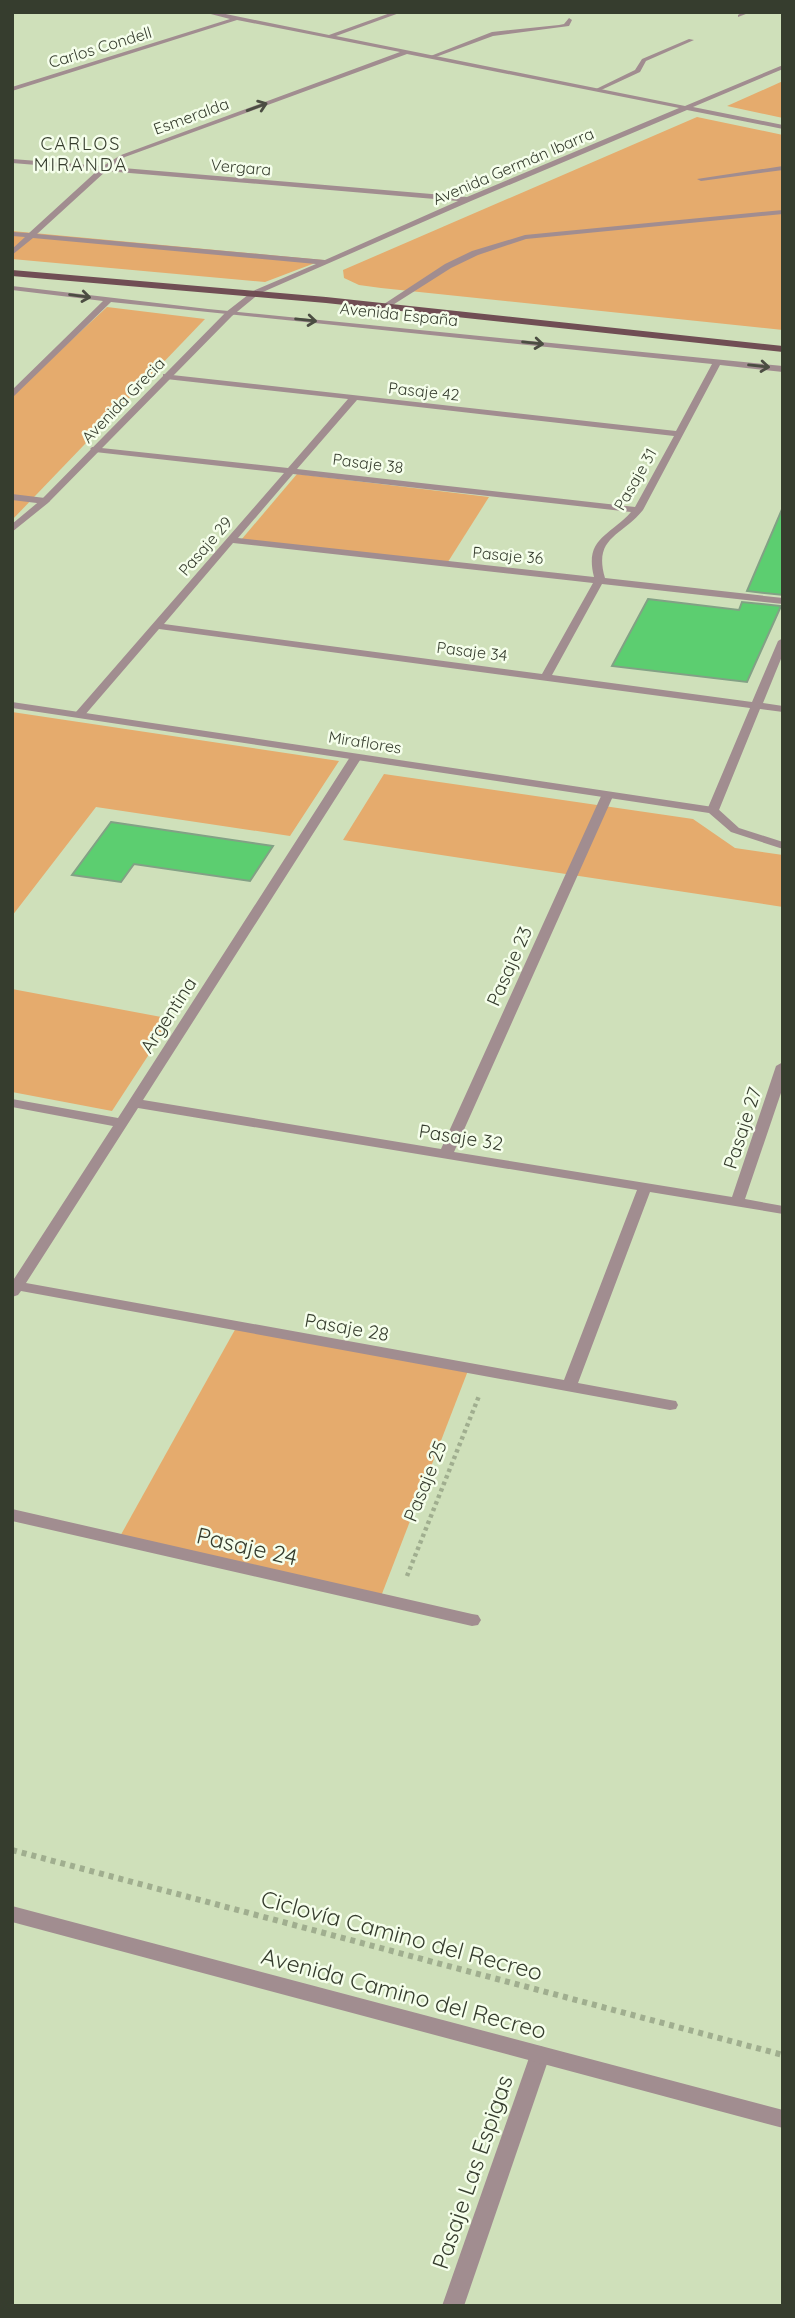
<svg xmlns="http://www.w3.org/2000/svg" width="795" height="2318" font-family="Quicksand,sans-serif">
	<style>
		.green { fill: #e5ab6d }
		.building { fill: #5cce70; stroke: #82a185; stroke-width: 2 }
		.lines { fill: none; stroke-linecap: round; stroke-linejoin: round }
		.path-far1 { stroke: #a0ae8f; stroke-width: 4.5; stroke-dasharray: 3.5 3.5; stroke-linecap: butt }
		.path { stroke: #a0ae8f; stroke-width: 6; stroke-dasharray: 5 5; stroke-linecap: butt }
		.service { fill: #a18d90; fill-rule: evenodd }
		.minor { fill: #a18d90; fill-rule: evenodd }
		.tertiary { fill: #a18d90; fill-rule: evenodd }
		.primary { fill: #704e54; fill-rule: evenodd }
		.oneway { stroke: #4b4d42 }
		.labels { text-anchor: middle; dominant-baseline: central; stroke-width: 5; stroke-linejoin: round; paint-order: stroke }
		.far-street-label { font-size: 16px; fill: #363d2e; stroke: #f5feeb }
		.far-neighbourhood-label { font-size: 18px; letter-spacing: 2px; fill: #363d2e; stroke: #f5feeb }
		.street-label { font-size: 19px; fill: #363d2e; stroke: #f5feeb }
		.near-street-label { font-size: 23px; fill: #363d2e; stroke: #f5feeb }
	</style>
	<rect width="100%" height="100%" fill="#cfe0ba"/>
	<g class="green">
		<path d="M783,81V118L727,106Z"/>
		<path d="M697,117L783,135V330L381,288L359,285L344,278L343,270Z"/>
		<path d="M12,231L323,260L265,282L12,259Z"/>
		<path d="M107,307L205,319L12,520V395Z"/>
		<path d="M297,474L489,497L446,565L241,540Z"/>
		<path d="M12,712L339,761L290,836L96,807L12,916Z"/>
		<path d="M384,774L693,819L735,848L783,855V907L343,840Z"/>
		<path d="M12,989L172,1019L112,1111L12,1092Z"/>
		<path d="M237,1326L469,1368L380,1599L118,1540Z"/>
	</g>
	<g class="building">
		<path d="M783,507V595L747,591Z"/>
		<path d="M648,599L739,610L742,602L781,606L747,682L612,666Z"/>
		<path d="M111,822L273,846L250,881L134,864L121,882L72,875Z"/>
	</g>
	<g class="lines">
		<path class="path-far1" d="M407,1576L479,1396"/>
		<path class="path" d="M12,1850L783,2055"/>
		<g class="service">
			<path d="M743,12H751L738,17V15Z"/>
			<path d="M569,18L572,20L569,26L493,36L433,58L428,57L492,32L559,25L564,24Z"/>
			<path d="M689,39L694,40L646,61L640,72L599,91L594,90L635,70L642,59Z"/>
			<path d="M783,166V170L701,181L697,179Z"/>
			<path d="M783,210V214L526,239L478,255L451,268L388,308L381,306L445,264L472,251L525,235Z"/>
		</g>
		<g class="minor">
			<path d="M203,12H216L329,35L393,12H402L336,36L685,106L783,65V69L693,107L783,125V129L687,110L471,201L256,295L252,293L253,291L316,264L33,238L12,255V249L25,237L12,236V232L29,233L98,170L12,163V159L103,166L121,155L400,52L237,20L12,91V87L230,19ZM407,54L679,108L467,197L111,167L125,157ZM106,171L458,201L325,260L37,234Z"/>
			<path d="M12,286L208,309L783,366V372L720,365L643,510C621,537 593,537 605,578L783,598V604L602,584L552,675L752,702L778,641L783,638V654L763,703L783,706V712L760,709L719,810L713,813L707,810L750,708L159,629L84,716H76V712L284,473L95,452L90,449L92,447L288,468L348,399L166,379L163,378V374L676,431L712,364L111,302L12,398V390L103,301L12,290ZM357,400L674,436L635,507L297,469ZM293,474L631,512C610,536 584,538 594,577L238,538ZM233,543L593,583L542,674L164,624Z"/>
			<path d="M12,494L45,498L50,501L45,504L12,500Z"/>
			<path d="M356,754L362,757L143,1100L441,1149L602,794L604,792H612L614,794L454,1152L732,1197L776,1066L783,1062V1087L745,1199L783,1206V1214L650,1192L578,1383L670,1400L676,1401L678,1405L676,1409L670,1410L21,1291L18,1295L12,1297V1282L113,1126L12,1107V1099L118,1118L350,757ZM138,1108L637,1190L564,1380L26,1283Z"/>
			<path d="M12,1509L472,1614L478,1615L481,1620L478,1625L472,1626L12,1521Z"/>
			<path d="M540,2046L547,2049L550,2055L464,2306H442L530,2055L533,2049Z"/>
		</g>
		<g class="tertiary">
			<path d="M253,291L260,293L232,316L48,503L12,532V524L42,499L226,312Z"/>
			<path d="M12,702L713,807L717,808L739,828L783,842V849L731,832L709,813L12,708Z"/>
			<path d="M12,1906L783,2110V2128L12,1922Z"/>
		</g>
		<path class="primary" d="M12,270L326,297L783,346V352L326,303L12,276Z"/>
	</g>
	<defs><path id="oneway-shaft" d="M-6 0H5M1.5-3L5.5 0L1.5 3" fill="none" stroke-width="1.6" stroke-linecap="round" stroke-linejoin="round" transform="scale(1.75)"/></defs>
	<g class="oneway">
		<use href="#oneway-shaft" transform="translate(257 107) rotate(-20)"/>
		<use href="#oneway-shaft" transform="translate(80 296) rotate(7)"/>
		<use href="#oneway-shaft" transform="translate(306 320) rotate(6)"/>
		<use href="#oneway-shaft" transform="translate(533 343) rotate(6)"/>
		<use href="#oneway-shaft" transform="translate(759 366) rotate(6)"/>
	</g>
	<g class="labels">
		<g class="far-street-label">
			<text transform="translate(100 47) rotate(-17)">Carlos Condell</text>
			<text transform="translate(191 116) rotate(-20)">Esmeralda</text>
			<text transform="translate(513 166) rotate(-23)">Avenida Germán Ibarra</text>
			<text transform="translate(241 167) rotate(5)">Vergara</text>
			<text transform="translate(399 314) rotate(6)">Avenida España</text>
			<text transform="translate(424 391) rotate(6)">Pasaje 42</text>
			<text transform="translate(123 400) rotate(-46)">Avenida Grecia</text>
			<text transform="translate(368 463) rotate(7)">Pasaje 38</text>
			<text transform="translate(635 479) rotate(-60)">Pasaje 31</text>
			<text transform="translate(205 546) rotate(-49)">Pasaje 29</text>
			<text transform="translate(508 555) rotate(5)">Pasaje 36</text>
			<text transform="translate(472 651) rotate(7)">Pasaje 34</text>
			<text transform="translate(365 742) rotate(9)">Miraflores</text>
		</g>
		<g class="far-neighbourhood-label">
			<text x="81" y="143">CARLOS<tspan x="81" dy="21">MIRANDA</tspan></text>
		</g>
		<g class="street-label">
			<text transform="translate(509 966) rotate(-66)">Pasaje 23</text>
			<text transform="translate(168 1015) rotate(-57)">Argentina</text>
			<text transform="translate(742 1128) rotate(-72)">Pasaje 27</text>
			<text transform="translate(461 1137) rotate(9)">Pasaje 32</text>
			<text transform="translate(347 1327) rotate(10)">Pasaje 28</text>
			<text transform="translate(425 1481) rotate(-68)">Pasaje 25</text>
		</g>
		<g class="near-street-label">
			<text transform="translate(247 1546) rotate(13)">Pasaje 24</text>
			<text transform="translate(402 1935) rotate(15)">Ciclovía Camino del Recreo</text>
			<text transform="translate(404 1993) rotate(15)">Avenida Camino del Recreo</text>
			<text transform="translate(472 2172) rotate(-71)">Pasaje Las Espigas</text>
		</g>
	</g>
	<rect width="795" height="2318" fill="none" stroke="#363d2e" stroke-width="28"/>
</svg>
